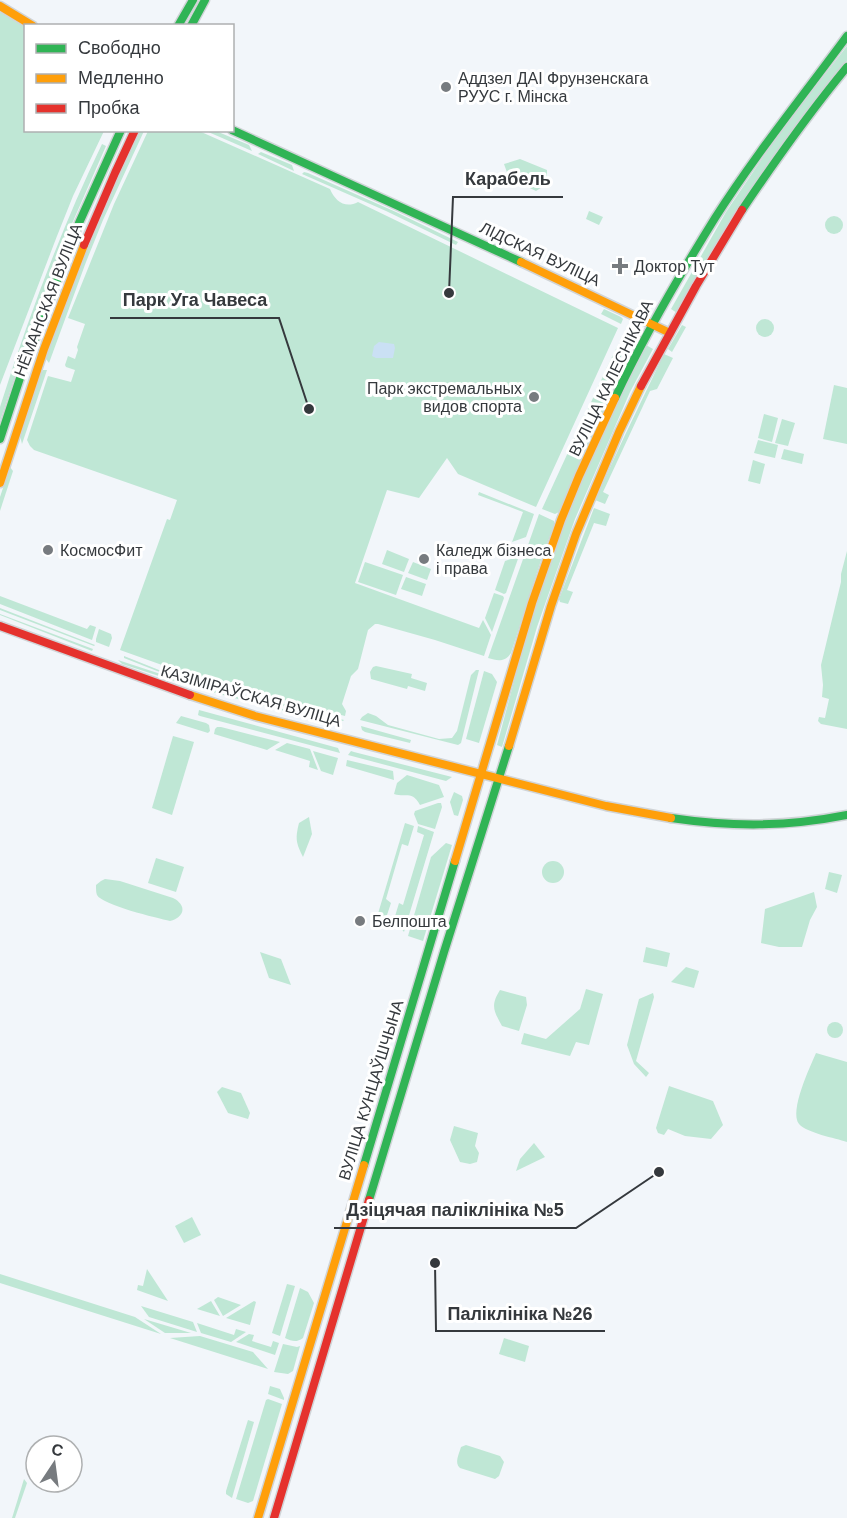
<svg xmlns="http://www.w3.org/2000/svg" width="847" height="1518" font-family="Arial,sans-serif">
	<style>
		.green { fill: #bfe7d5 }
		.water { fill: #cae0f4 }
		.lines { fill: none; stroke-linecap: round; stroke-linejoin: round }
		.fast-casing { stroke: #d0d4d7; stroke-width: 11 }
		.slow-casing { stroke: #d0d4d7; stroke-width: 11 }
		.jam-casing { stroke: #d0d4d7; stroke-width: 11 }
		.fast { stroke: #30b455; stroke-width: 8 }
		.slow { stroke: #ff9f0a; stroke-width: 8 }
		.jam { stroke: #e5322d; stroke-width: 8 }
		.poi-dot { fill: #777b7f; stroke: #fff; stroke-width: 2 }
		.labels { text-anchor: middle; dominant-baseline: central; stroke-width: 6; stroke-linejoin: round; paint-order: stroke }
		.poi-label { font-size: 16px; fill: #35393d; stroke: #fff; text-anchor: start }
		.street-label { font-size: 16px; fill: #35393d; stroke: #fff }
		.leader { fill: none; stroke: #35393d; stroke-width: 2 }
		.callout-dot { fill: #35393d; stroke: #fff; stroke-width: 2 }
		.callout-label { font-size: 18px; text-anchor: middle; font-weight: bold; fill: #35393d; stroke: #fff; stroke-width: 6; stroke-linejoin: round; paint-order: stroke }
	</style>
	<rect width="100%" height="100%" fill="#f2f6fa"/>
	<g class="green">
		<path d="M0,12L25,27L26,130L104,131L73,196L57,236L0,385Z"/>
		<path d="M847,46V61L800,119L677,313L671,309L726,212L780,132Z"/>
		<path d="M139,131H144L103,220L86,262L49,363L46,359V356C73,279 104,204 139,131Z"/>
		<path d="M148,131H199L330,189C335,201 345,209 358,202L618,328L536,507L458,474L447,458L419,498L387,490L355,583L479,628L483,620L491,635L484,656L435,640L378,624H375L368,630L358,669L351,676L342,704L346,711L345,716L222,684L162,665L120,650L167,519L170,520L177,500L34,450L30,446L27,440L48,376L71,382L75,370L66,367L65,365L68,356L75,359L78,350L77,347L85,324L68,318L114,204Z"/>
		<path d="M206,131H216L249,145L252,151Z"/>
		<path d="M102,144L106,146L60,251L27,341L0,421V407C28,318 61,229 102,144Z"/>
		<path d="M261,152L292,165L294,171L258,154Z"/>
		<path d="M520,159L547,170V184L536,191L509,178L504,164Z"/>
		<path d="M304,172L308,173L396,212L458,242L456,245L386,211L302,174Z"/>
		<path d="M589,211L603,217L599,225L586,219Z"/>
		<circle cx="834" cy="225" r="9"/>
		<path d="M604,309L621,317L623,319L621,324L601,314Z"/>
		<circle cx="765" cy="328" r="9"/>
		<path d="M682,325L686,327L672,352L668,349Z"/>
		<path d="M618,345L625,348L612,375L605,371Z"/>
		<path d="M646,345L653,349L630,392L575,519L537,627L502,747L497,745L533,610L562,528L601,436Z"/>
		<path d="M664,354L673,358L657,389L650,391L603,492L609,495L605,504L595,500L625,435Z"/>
		<path d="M43,370H47L22,444L20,436L37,381Z"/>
		<path d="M604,374L611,377L610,380L613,385L604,410L559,512L555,514L542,509Z"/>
		<path d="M834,385L847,388V444L823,439Z"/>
		<path d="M764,414L778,418L772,442L758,438Z"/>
		<path d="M782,419L795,423L788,446L775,443Z"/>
		<path d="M758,440L778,445L775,458L754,453Z"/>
		<path d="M784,449L804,454L802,464L781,459Z"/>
		<path d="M753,460L765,464L760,484L748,481Z"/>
		<path d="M10,467L13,471L0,511V497Z"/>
		<path d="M479,492L534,514L526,537L512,542L523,512L478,495Z"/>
		<path d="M594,508L610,514L606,526L594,523L567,590L573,592L568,604L560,602L559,599Z"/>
		<path d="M539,514L554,521V526L544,551L511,653C505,662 498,661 488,658Z"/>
		<path d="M387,550L409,559L404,572L382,564Z"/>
		<path d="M847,551V729L821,724L818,721L819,717L825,718L829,699L822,697L823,685L821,665L841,582V574Z"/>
		<path d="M519,556L506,593L504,594L495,590L505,561Z"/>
		<path d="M365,562L403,575L396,595L358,582Z"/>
		<path d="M413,562L431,569L427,580L408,573Z"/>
		<path d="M406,577L426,584L422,596L401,589Z"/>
		<path d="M494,593L503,596L504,598L492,632L485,618Z"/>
		<path d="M0,596L87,629L90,625L96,627L92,640L0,604Z"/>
		<path d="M0,608L95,645L94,646L0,610Z"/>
		<path d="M0,614L93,649L92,651L0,615Z"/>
		<path d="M99,629L111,634L112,638L109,647L96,642V639Z"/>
		<path d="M124,656L159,670L199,681V683L157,671L124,658Z"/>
		<path d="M118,660L197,686L196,688L122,664Z"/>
		<path d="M376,666L412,674L411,678L427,683L425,691L408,686L407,689L371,679L370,672L373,667Z"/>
		<path d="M476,670H479L461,743L458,745L360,720L362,717L368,713L376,716L388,725L439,739L452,738L457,731L471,675Z"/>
		<path d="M484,671L492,674L497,682L479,743L466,739Z"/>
		<path d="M205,688L339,724L326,722L204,690Z"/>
		<path d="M270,700L344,720L343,721L269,702Z"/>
		<path d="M199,710L338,748L340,753L200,716L198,715Z"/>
		<path d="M181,716L206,723L209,725L210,731L208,733L176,723Z"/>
		<path d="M361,726L411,740L410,743L365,732L362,730Z"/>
		<path d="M217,727H221L280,742L267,750L214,734L215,729Z"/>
		<path d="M173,736L194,742L172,815L152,808Z"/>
		<path d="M287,743L310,749L318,770L309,767L310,761L275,750Z"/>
		<path d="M313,751L338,758L333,775L321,771Z"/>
		<path d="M351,751L354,752L452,777L446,781L348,755Z"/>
		<path d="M347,760L393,771L394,780L346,766Z"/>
		<path d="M407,775L439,785L444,797L420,805C412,790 406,798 394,794L397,783Z"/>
		<path d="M454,792L462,796L463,800L458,816L454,815L450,802Z"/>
		<path d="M438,803H441L442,807L435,829L418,824L414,814L415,811Z"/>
		<path d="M309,817L312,834L303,857C296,843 295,839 299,823Z"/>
		<path d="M405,823L414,826L408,846L402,844L386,899L391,903L385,921L377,917Z"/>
		<path d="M418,826L434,832L404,932L398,924L393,923L399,903L403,905L424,835L417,832Z"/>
		<path d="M446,843L452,845L423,941L408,936L431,857Z"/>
		<path d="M156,858L184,867L176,892L148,883Z"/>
		<circle cx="553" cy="872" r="11"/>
		<path d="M829,872L842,875L837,893L825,889Z"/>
		<path d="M105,879L120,881L173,898C187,905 185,917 170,921C157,918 102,905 97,895C96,893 96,888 96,885L101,881Z"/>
		<path d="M814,892L817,907L810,920L802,947H779L761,943L765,909Z"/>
		<path d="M646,947L670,953L667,967L643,962Z"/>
		<path d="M260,952L281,959L291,985L269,978Z"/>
		<path d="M686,967L699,971L694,988L671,982Z"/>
		<path d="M586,989L603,994L589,1045L576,1042L570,1056L521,1044L524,1033L546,1039L580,1009Z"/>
		<path d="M500,990L526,997L527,1005L519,1031L502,1026C494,1011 490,1006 500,990Z"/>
		<path d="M653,993L654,997L636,1061L649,1073L646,1077L634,1064L627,1045L639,999Z"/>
		<circle cx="835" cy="1030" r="8"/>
		<path d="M816,1053L847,1062V1142C835,1138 807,1133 799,1124C789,1111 810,1067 816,1053Z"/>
		<path d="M669,1086L713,1101L723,1125L711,1139L685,1136L668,1129L664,1135L658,1133L656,1128Z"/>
		<path d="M222,1087L241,1093L250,1113L248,1119L228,1113L217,1092Z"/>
		<path d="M454,1126L478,1133L475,1146L479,1153L477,1162L470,1164L460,1162L450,1140Z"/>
		<path d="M534,1143L545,1157L516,1171L520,1159Z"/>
		<path d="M192,1217L201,1235L184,1243L175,1226Z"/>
		<path d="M147,1269L168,1301L137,1290L138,1285L143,1286Z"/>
		<path d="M0,1274L135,1317L161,1334L0,1283Z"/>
		<path d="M287,1284L295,1286L280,1336L272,1333Z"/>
		<path d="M300,1288L308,1292L314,1303L303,1338C296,1343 292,1341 285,1338Z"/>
		<path d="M218,1297L241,1305L223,1316L214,1300Z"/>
		<path d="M211,1301L220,1316L197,1309Z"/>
		<path d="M254,1301L256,1302L250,1325L226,1318Z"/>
		<path d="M141,1306L193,1322L197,1332L149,1317Z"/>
		<path d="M144,1319L191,1333H165Z"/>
		<path d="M197,1323L234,1335L236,1329L246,1332L231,1342L201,1333Z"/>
		<path d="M249,1334L254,1335L252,1341L271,1347L273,1341L279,1343L275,1355L236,1342Z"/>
		<path d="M200,1336L253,1352L268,1369L170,1338Z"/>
		<path d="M504,1338L529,1346L525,1362L499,1354Z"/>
		<path d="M283,1344L297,1347L300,1346L293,1371L288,1374L274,1372Z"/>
		<path d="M270,1386L280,1389L284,1398V1400L268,1394Z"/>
		<path d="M268,1399L282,1404L253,1501L248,1503L236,1499L266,1400Z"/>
		<path d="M248,1420L254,1422L232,1498L226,1494V1491Z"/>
		<path d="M466,1445L500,1456L504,1462L499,1476L495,1479L460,1468C454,1463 459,1454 461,1447Z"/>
		<path d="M24,1479L27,1483L15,1518H12Z"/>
	</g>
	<path class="water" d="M379,342L394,344L395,348L393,358H376L372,356L374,346Z"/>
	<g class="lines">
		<defs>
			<g id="fast">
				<path d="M178,26L193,0"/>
				<path d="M191,26L205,0"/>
				<path d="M232,130L521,262"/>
				<path d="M742,210C775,161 809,113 847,67"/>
				<path d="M615,398C644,336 679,276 715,218C755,155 803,96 847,36"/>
				<path d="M0,439L21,375L79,223L121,130"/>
				<path d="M671,818C732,827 787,827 847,815"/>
				<path d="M364,1165L455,861"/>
				<path d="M369,1200L444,952L509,746"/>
			</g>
			<g id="slow">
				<path d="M0,6L33,26"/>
				<path d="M521,262L670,333"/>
				<path d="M0,483L44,349L84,245"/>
				<path d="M190,695L255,716L606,806L671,818"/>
				<path d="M509,746L551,606L576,534L619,432L641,386"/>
				<path d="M455,861L532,603L561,520L579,476L615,398"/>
				<path d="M258,1518L364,1165"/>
			</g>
			<g id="jam">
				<path d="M84,245L115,173L135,130"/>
				<path d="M641,386L696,286L742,210"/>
				<path d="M0,626L190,695"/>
				<path d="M274,1518L369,1200"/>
			</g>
		</defs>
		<use href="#fast" class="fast-casing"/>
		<use href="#slow" class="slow-casing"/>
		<use href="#jam" class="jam-casing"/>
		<use href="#fast" class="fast"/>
		<use href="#slow" class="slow"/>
		<use href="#jam" class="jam"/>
	</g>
	<g class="poi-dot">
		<circle cx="446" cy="87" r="6"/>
		<path d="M617 257h6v6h6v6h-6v6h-6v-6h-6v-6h6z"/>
		<circle cx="534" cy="397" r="6"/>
		<circle cx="48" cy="550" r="6"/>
		<circle cx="424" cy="559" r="6"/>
		<circle cx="360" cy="921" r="6"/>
	</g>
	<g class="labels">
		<g class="poi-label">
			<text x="458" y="78">Аддзел ДАІ Фрунзенскага<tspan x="458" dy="18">РУУС г. Мінска</tspan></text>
			<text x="634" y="266">Доктор Тут</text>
			<text x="522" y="388" text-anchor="end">Парк экстремальных<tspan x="522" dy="18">видов спорта</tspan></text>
			<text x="60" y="550">КосмосФит</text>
			<text x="436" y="550">Каледж бізнеса<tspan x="436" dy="18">і права</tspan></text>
			<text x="372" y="921">Белпошта</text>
		</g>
		<g class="street-label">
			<text transform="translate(540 254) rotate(25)">ЛІДСКАЯ ВУЛІЦА</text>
			<text transform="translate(48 300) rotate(-69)">НЁМАНСКАЯ ВУЛІЦА</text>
			<text transform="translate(611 378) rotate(-64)">ВУЛІЦА КАЛЕСНІКАВА</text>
			<text transform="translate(251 696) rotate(16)">КАЗІМІРАЎСКАЯ ВУЛІЦА</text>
			<text transform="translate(371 1090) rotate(-73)">ВУЛІЦА КУНЦАЎШЧЫНА</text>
		</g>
	</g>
	<path class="leader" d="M449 293L453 197H563M309 409L279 318H110M659 1172L576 1228H334M435 1263L436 1331H605"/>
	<g class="callout-dot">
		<circle cx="449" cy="293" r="6"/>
		<circle cx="309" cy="409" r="6"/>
		<circle cx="659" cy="1172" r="6"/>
		<circle cx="435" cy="1263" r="6"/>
	</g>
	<g class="callout-label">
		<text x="508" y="185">Карабель</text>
		<text x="195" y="306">Парк Уга Чавеса</text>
		<text x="455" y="1216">Дзіцячая паліклініка №5</text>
		<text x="520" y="1320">Паліклініка №26</text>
	</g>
	<rect x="24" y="24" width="210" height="108" fill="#ffffff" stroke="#aeb0b1" stroke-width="1.5"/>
	<rect x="36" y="44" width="30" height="9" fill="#30b455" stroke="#aeb0b1" stroke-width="1.5"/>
	<text x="78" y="54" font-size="18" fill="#35393d">Свободно</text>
	<rect x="36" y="74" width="30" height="9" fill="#ff9f0a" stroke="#aeb0b1" stroke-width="1.5"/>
	<text x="78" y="84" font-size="18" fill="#35393d">Медленно</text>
	<rect x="36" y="104" width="30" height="9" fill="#e5322d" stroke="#aeb0b1" stroke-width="1.5"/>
	<text x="78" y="114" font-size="18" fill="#35393d">Пробка</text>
	<g transform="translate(54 1464) rotate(13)"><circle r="28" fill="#ffffff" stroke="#aeb0b1" stroke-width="1.5"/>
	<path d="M0-4.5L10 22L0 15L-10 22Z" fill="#777b7f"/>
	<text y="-9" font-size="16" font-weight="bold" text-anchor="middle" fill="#35393d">С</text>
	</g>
</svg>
